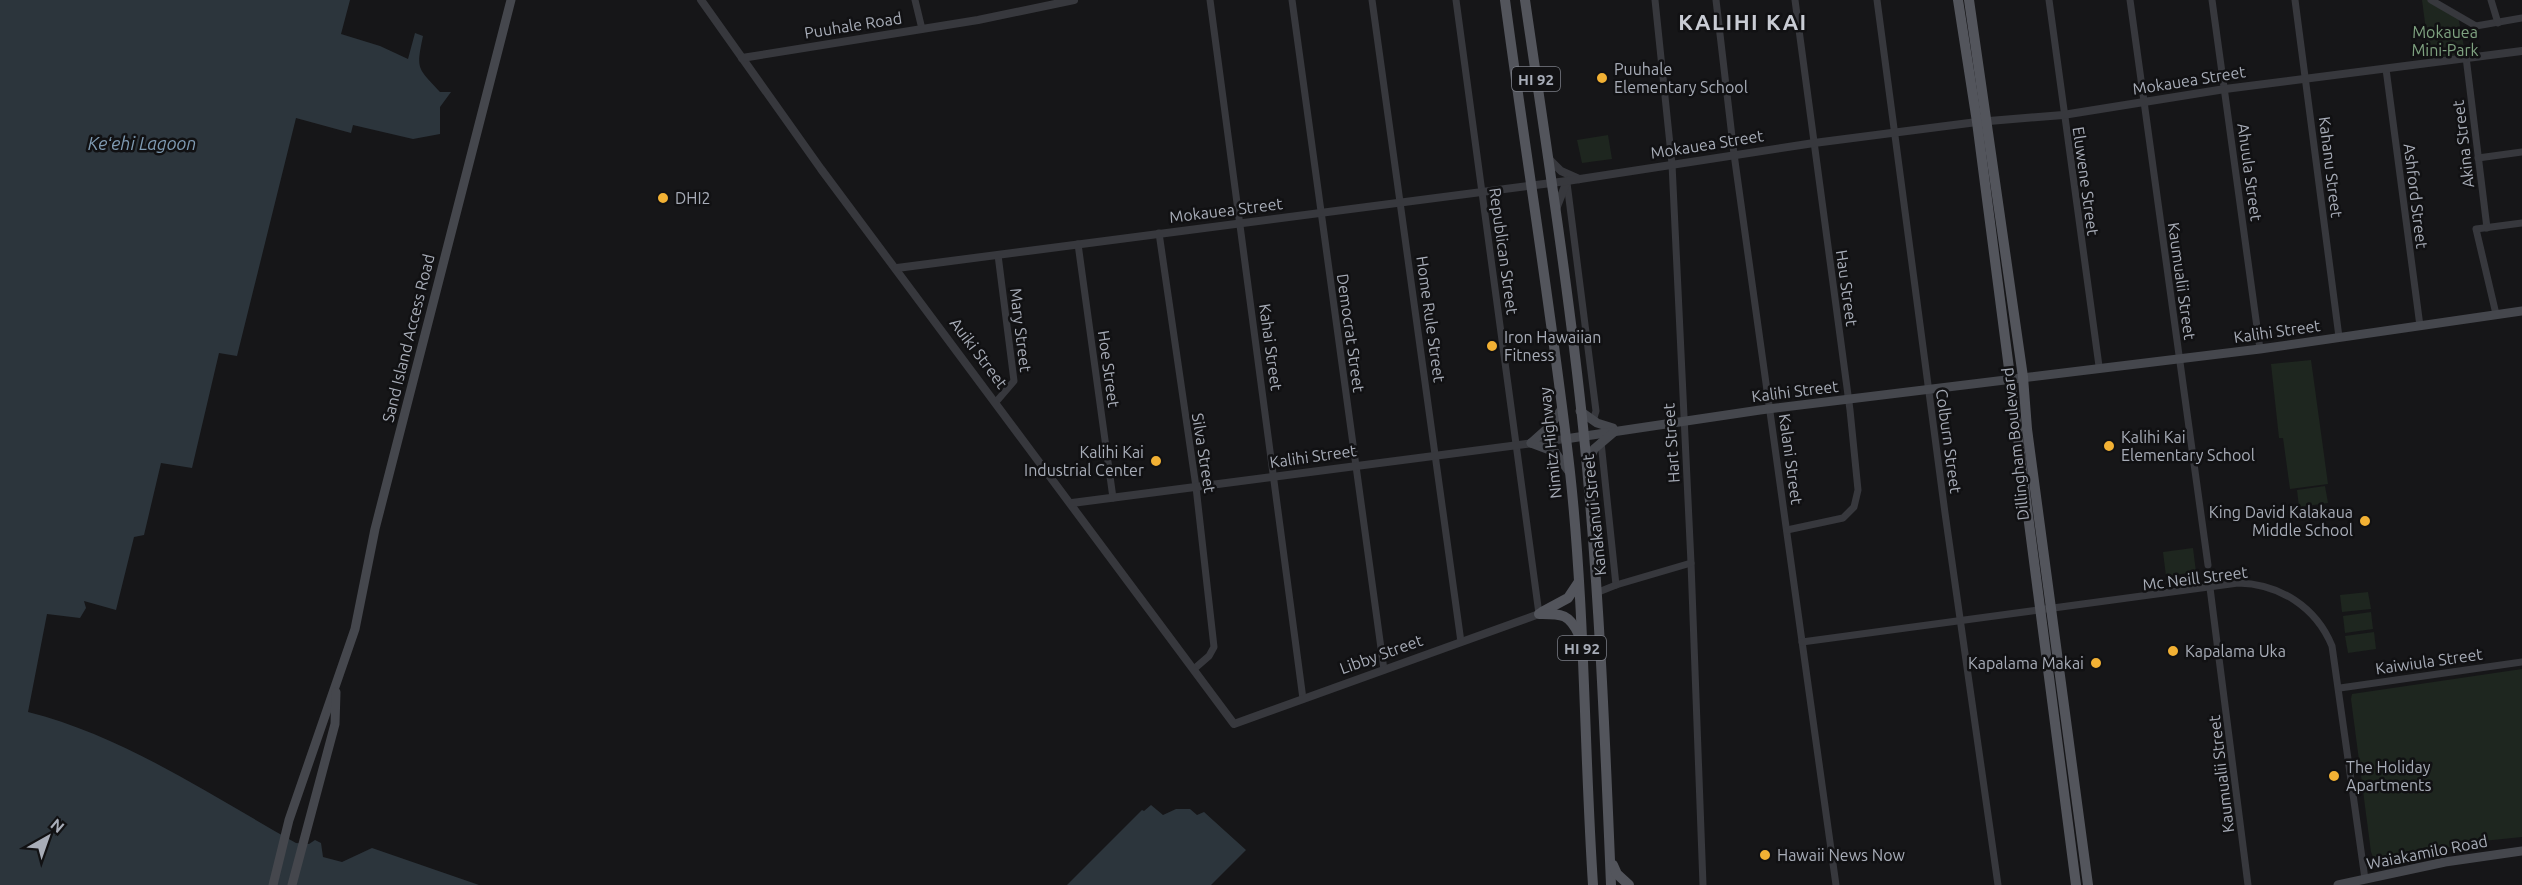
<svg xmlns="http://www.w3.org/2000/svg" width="2522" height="885" font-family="Ubuntu,sans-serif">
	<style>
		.green { fill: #1e261f }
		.water { fill: #2c353c }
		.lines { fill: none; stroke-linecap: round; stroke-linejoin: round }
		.minor { stroke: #37383d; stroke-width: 7 }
		.tertiary { stroke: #37383d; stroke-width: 8 }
		.secondary { stroke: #45474d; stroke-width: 9 }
		.primary { stroke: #53555c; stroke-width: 10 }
		.poi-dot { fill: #f2b134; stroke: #111113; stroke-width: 2 }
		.labels { text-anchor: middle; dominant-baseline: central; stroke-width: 5; stroke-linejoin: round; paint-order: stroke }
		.shield { fill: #111113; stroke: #7b7e86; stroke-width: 1.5 }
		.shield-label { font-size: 15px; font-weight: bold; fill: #a8adb8 }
		.street-label { font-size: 16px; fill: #a8adb8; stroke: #111113 }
		.park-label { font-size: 16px; fill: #7fa381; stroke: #111113 }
		.poi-label { font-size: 16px; fill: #a8adb8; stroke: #111113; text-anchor: start }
		.water-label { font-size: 18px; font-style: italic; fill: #7f9bb3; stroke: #111113 }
		.district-label { font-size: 22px; font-weight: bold; letter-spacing: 1.5px; fill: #c9ccd4; stroke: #111113 }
	</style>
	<rect width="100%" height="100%" fill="#161618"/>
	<g class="green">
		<path d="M2422,0H2431L2458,16L2466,57L2430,61Z"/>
		<path d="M1608,135L1612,159L1582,163L1577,140Z"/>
		<path d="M2311,360L2328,484L2290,489L2283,438H2279L2271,364Z"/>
		<path d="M2325,486L2328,503L2299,507L2297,490Z"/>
		<path d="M2193,548L2196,572L2166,576L2163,552Z"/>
		<path d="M2368,592L2371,609L2342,612L2340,595Z"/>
		<path d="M2371,612L2373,629L2345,633L2343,616Z"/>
		<path d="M2374,632L2376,649L2348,653L2345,636Z"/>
		<path d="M2522,669V837L2473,842L2383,862L2374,859L2371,852L2351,699L2352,694Z"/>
	</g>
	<g class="water">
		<path d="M0,0H350L341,34L380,46L408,59L415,33L423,36C416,70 417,67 440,92H451L440,107V134L413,139L353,125L351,133L296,118L237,356L219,353L192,468L161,463L144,535L134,537L116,610L84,601L86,608L80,618L47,614L28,712C124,736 210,795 296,843L309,844L315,840L321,843L323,857L342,862L372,848L479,885H0Z"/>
		<path d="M1151,805L1163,815L1176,809H1190L1197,815L1204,812L1246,850L1211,885H1067L1142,810L1144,811Z"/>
	</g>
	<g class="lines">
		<g class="minor">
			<path d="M915,0L922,29"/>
			<path d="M1210,0L1303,699"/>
			<path d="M1292,0L1384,670"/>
			<path d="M1372,0L1461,642"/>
			<path d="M1456,0L1539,614"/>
			<path d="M1655,0L1672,164L1691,563L1703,885"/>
			<path d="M1716,0L1734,154L1836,885"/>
			<path d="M1877,0L1945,513L1998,885"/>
			<path d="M2049,0L2099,366"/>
			<path d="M2130,0L2208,565"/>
			<path d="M2212,0L2260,349"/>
			<path d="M2295,0L2339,337"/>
			<path d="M2431,0L2476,26L2522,18"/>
			<path d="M2491,0L2498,23"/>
			<path d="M2466,57L2487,228"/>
			<path d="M2386,69L2420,326"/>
			<path d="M2478,158L2522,152"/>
			<path d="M1567,183L1596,411L1593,421"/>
			<path d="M1159,233L1196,487L1214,647L1209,656L1194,669"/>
			<path d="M1078,244L1113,498"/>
			<path d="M2496,314L2476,229L2522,223"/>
			<path d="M996,402L1014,381L998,255"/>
			<path d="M1601,442L1616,585"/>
			<path d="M1787,530L1843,518L1854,507L1858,490L1850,410L1795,0"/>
			<path d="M2210,588L2248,885"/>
			<path d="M1596,593L1616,585L1691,563"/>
			<path d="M1802,642L2238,583C2280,584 2316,607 2332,646L2365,879"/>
			<path d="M2340,688L2522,662"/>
		</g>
		<g class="tertiary">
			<path d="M701,0L821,169L1234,724L1539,614"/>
			<path d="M742,58L978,20L1074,0"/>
			<path d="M1548,158L1561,171L1579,179"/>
			<path d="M1556,209L1567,181"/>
			<path d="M897,268L1567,181L1814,143L1977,122L2063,115L2225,89L2522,51"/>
			<path d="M1072,503L1565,439"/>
		</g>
		<g class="secondary">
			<path d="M1580,411L1597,423L1613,428"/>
			<path d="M1565,439L1760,410L2260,349L2522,311"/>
			<path d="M1531,443L1555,452L1570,473"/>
			<path d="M1531,443L1550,426L1561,410"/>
			<path d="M1588,464L1594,449L1614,432"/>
			<path d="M273,885L289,820L355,629L375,529L511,0"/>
			<path d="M292,885L335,724L336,692"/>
			<path d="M2338,885L2445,862L2522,851"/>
		</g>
		<g class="primary">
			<path d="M1505,0C1526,158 1552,314 1570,472C1585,609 1584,748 1593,885"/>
			<path d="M1525,0C1546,145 1569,290 1584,436C1599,585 1605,736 1611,885"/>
			<path d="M1958,0L1977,122L2076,885"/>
			<path d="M1969,0L2023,377L2027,429L2088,885"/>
			<path d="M1542,612L1568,598L1578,583"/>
			<path d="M1539,614C1561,614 1569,613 1579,635"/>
			<path d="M1613,865L1617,874L1629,885"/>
		</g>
	</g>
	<g class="poi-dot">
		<circle cx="1602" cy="78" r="6"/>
		<circle cx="663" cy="198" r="6"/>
		<circle cx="1492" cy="346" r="6"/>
		<circle cx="2109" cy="446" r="6"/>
		<circle cx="1156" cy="461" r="6"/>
		<circle cx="2365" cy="521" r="6"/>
		<circle cx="2173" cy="651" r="6"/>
		<circle cx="2096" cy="663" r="6"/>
		<circle cx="2334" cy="776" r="6"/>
		<circle cx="1765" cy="855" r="6"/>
	</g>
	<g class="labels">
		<g class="shield">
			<rect x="1512" y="67" width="48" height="24" rx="4.5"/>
			<rect x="1558" y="636" width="48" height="24" rx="4.5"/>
		</g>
		<g class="shield-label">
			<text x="1536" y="79">HI 92</text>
			<text x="1582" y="648">HI 92</text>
		</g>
		<g class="street-label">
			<text transform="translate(853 25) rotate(-9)">Puuhale Road</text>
			<text transform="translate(2189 80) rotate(-9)">Mokauea Street</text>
			<text transform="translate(1707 144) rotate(-9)">Mokauea Street</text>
			<text transform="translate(2463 144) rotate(-97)">Akina Street</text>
			<text transform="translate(2331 167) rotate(83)">Kahanu Street</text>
			<text transform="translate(2250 172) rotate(82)">Ahuula Street</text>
			<text transform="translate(2086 181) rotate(82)">Eluwene Street</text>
			<text transform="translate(2416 196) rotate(83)">Ashford Street</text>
			<text transform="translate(1226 210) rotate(-7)">Mokauea Street</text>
			<text transform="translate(1504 251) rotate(82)">Republican Street</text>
			<text transform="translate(2182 281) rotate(82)">Kaumualii Street</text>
			<text transform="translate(1847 288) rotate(82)">Hau Street</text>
			<text transform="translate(1431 319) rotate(82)">Home Rule Street</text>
			<text transform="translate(1021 330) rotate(83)">Mary Street</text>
			<text transform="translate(2277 331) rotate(-8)">Kalihi Street</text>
			<text transform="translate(1351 333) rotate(82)">Democrat Street</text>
			<text transform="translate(408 338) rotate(-76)">Sand Island Access Road</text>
			<text transform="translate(1271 347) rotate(82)">Kahai Street</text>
			<text transform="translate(979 353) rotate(53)">Auiki Street</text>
			<text transform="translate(1109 369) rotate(82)">Hoe Street</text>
			<text transform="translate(1795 391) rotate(-7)">Kalihi Street</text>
			<text transform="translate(1949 441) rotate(82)">Colburn Street</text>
			<text transform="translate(1550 443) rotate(-96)">Nimitz Highway</text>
			<text transform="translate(1671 443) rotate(-94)">Hart Street</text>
			<text transform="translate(2015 444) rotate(-96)">Dillingham Boulevard</text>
			<text transform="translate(1204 453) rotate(81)">Silva Street</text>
			<text transform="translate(1313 456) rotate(-8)">Kalihi Street</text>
			<text transform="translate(1791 459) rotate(82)">Kalani Street</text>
			<text transform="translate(1594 515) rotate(-96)">Kanakanui Street</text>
			<text transform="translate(2195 578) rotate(-7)">Mc Neill Street</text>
			<text transform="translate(1381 654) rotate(-20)">Libby Street</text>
			<text transform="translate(2429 661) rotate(-8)">Kaiwiula Street</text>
			<text transform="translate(2221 774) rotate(-97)">Kaumualii Street</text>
			<text transform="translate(2427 852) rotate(-11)">Waiakamilo Road</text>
		</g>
		<g class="park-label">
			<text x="2445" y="32">Mokauea<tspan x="2445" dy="18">Mini-Park</tspan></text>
		</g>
		<g class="poi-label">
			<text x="1614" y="69">Puuhale<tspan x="1614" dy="18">Elementary School</tspan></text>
			<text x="675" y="198">DHI2</text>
			<text x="1504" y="337">Iron Hawaiian<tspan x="1504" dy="18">Fitness</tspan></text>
			<text x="2121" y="437">Kalihi Kai<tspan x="2121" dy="18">Elementary School</tspan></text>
			<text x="1144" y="452" text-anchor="end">Kalihi Kai<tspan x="1144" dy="18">Industrial Center</tspan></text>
			<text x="2353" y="512" text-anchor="end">King David Kalakaua<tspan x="2353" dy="18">Middle School</tspan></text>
			<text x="2185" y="651">Kapalama Uka</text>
			<text x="2084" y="663" text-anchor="end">Kapalama Makai</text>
			<text x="2346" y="767">The Holiday<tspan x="2346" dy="18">Apartments</tspan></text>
			<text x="1777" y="855">Hawaii News Now</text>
		</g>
		<g class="water-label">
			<text x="142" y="143">Keʻehi Lagoon</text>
		</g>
		<g class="district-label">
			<text x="1743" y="21">KALIHI KAI</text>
		</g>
	</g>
	<g transform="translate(48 837) rotate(40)" stroke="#111113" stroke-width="4.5" paint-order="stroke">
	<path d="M0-4.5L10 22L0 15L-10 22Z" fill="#a8adb8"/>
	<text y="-9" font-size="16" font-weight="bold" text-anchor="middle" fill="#a8adb8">N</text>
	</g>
</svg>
